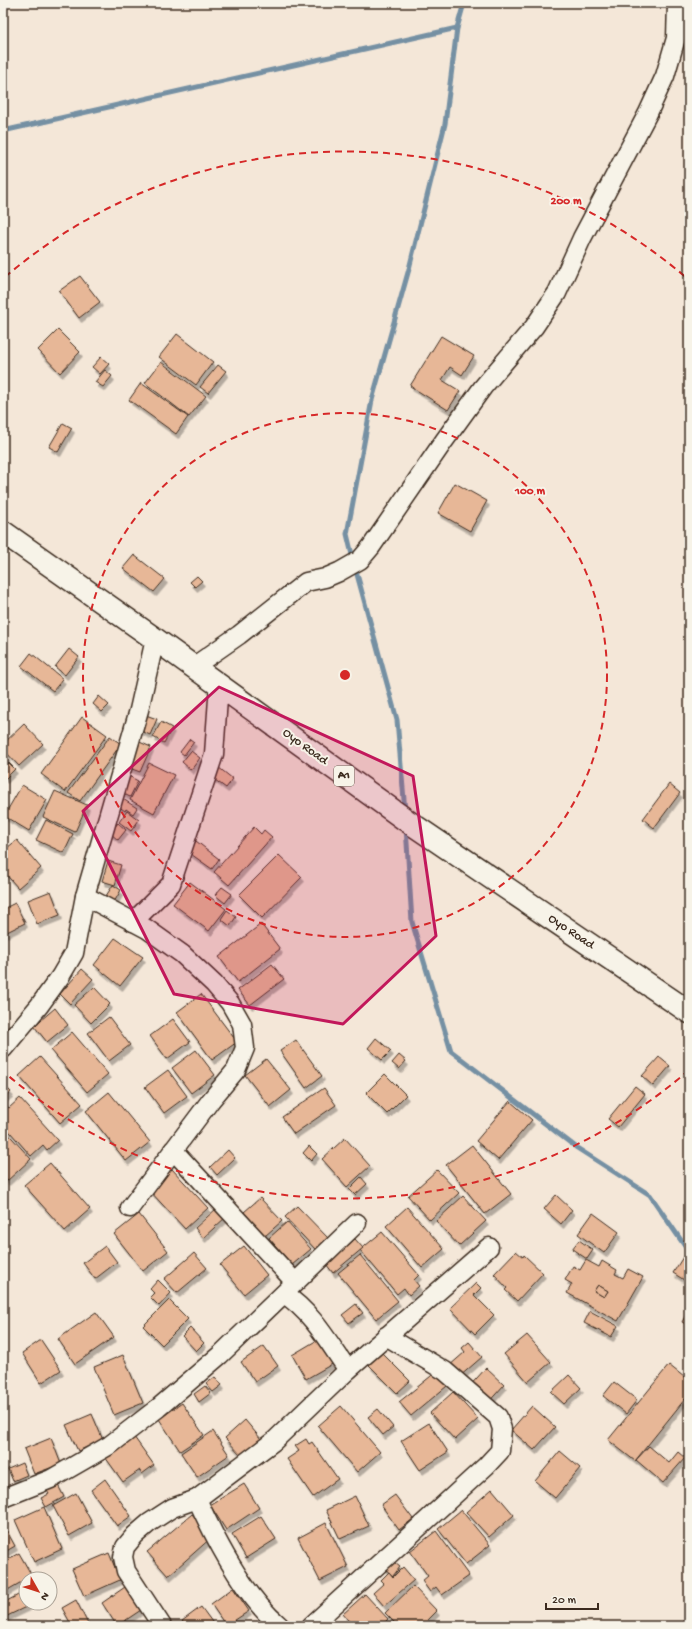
<svg xmlns="http://www.w3.org/2000/svg" width="692" height="1629" font-family="'Gochi Hand',sans-serif">
	<style>
		.lines { fill: none; stroke-linecap: round; stroke-linejoin: round }
		.stream { stroke: #7590a3; stroke-width: 5 }
		.building { fill: #e7b797; stroke: #3b2a1e; fill-rule: evenodd; filter: url(#shadow) }
		.minor-casing { stroke: #3b2a1e; stroke-width: 21 }
		.trunk-casing { stroke: #3b2a1e; stroke-width: 25 }
		.minor { stroke: #f7f3e8; stroke-width: 18 }
		.trunk { stroke: #f7f3e8; stroke-width: 22 }
		.marked { fill: #c2185b; fill-opacity: 0.2; stroke: #c2185b; stroke-width: 3; stroke-linejoin: round }
		.ring { fill: none; stroke: #d62828; stroke-width: 2; stroke-dasharray: 7 5 }
		.labels { text-anchor: middle; dominant-baseline: central; stroke-width: 4; stroke-linejoin: round; paint-order: stroke }
		.shield { fill: #f7f3e8; stroke: #73665b; stroke-width: 1 }
		.shield-label { font-size: 12px; font-weight: bold; fill: #3b2a1e }
		.street-label { font-size: 13px; fill: #3b2a1e; stroke: #f7f3e8 }
		.centre { fill: #d62828; stroke: #f7f3e8; stroke-width: 2 }
		.ring-label { font-size: 12px; text-anchor: middle; font-weight: bold; fill: #d62828; stroke: #f7f3e8; stroke-width: 4; stroke-linejoin: round; paint-order: stroke }
	</style>
	<defs>
		<filter id="shadow"><feDropShadow dx="2.5" dy="4.5" stdDeviation="0" flood-color="#0004"/></filter>
	</defs>
	<rect width="100%" height="100%" fill="#f4e7d8"/>
	<filter id="ink" filterUnits="userSpaceOnUse"><feTurbulence type="fractalNoise" baseFrequency=".025" numOctaves="2"/><feDisplacementMap in="SourceGraphic" scale="8" xChannelSelector="R" yChannelSelector="G"/><feConvolveMatrix kernelMatrix="1 2 1 2 8 2 1 2 1" color-interpolation-filters="sRGB"/></filter>
	<g filter="url(#ink)">
		<g class="lines">
			<g class="stream">
				<path d="M3,131L457,28"/>
				<path d="M353,559L347,534L372,400L409,269L445,124L457,28L464,3"/>
				<path d="M355,567L397,720L405,811"/>
				<path d="M406,827L412,922L451,1051L577,1148L650,1195L689,1252"/>
			</g>
		</g>
		<g class="building">
			<path d="M80,276L100,302L79,318L59,291Z"/>
			<path d="M58,330L80,352L60,373L38,350Z"/>
			<path d="M177,334L213,362L196,385L159,357Z"/>
			<path d="M441,336L474,356L462,375L450,367L442,380L460,391L448,410L410,386Z"/>
			<path d="M101,357L109,364L100,374L92,367Z"/>
			<path d="M161,362L206,396L189,417L145,383Z"/>
			<path d="M218,365L226,371L208,393L200,387Z"/>
			<path d="M105,370L112,376L103,387L95,382Z"/>
			<path d="M141,383L188,417L176,434L129,400Z"/>
			<path d="M63,423L72,428L58,452L49,447Z"/>
			<path d="M455,483L487,501L470,531L438,513Z"/>
			<path d="M134,555L165,579L154,592L123,568Z"/>
			<path d="M197,576L202,581L195,587L190,582Z"/>
			<path d="M69,649L79,657L65,675L55,667Z"/>
			<path d="M31,653L63,679L53,691L21,666Z"/>
			<path d="M99,696L109,705L102,712L93,704Z"/>
			<path d="M143,714L157,719L150,735L137,729Z"/>
			<path d="M82,717L107,735L65,792L41,774Z"/>
			<path d="M161,722L172,728L164,743L153,737Z"/>
			<path d="M24,724L43,744L19,766L3,749V744Z"/>
			<path d="M110,736L121,744L80,801L68,793Z"/>
			<path d="M190,739L194,742L184,755L180,752Z"/>
			<path d="M135,740L151,747L140,772L124,766Z"/>
			<path d="M3,751L8,757L3,761Z"/>
			<path d="M191,751L200,758L191,770L182,762Z"/>
			<path d="M9,763L15,769L5,779L3,777V769Z"/>
			<path d="M149,763L174,775L154,813L130,800Z"/>
			<path d="M218,767L233,779L226,788L211,777Z"/>
			<path d="M125,774L138,781L130,797L116,790Z"/>
			<path d="M669,784L680,793L654,828L643,819Z"/>
			<path d="M22,785L47,800L29,831L4,816Z"/>
			<path d="M55,791L87,805L75,832L43,817Z"/>
			<path d="M123,799L137,808L133,814L126,809L125,811L118,806Z"/>
			<path d="M127,811L139,820L131,831L119,822Z"/>
			<path d="M46,820L73,834L64,853L36,840Z"/>
			<path d="M118,823L126,830L118,840L110,833Z"/>
			<path d="M254,827L261,834L264,830L272,837L229,885L214,872Z"/>
			<path d="M17,840L41,868L18,888L3,871V851Z"/>
			<path d="M196,841L219,859L212,869L188,852Z"/>
			<path d="M279,855L302,877L262,918L239,895Z"/>
			<path d="M108,861L121,865L115,885L102,881Z"/>
			<path d="M190,882L226,909L209,931L173,904Z"/>
			<path d="M113,885L121,890L113,904L104,899Z"/>
			<path d="M222,887L232,894L225,903L215,895Z"/>
			<path d="M51,891L60,915L37,924L28,900Z"/>
			<path d="M15,903L25,923L5,933L3,929V909Z"/>
			<path d="M227,910L236,917L230,926L221,919Z"/>
			<path d="M261,924L280,949L238,982L219,957Z"/>
			<path d="M115,938L143,957L120,986L94,965Z"/>
			<path d="M272,964L284,979L250,1005L238,990Z"/>
			<path d="M82,969L93,979L70,1004L60,994Z"/>
			<path d="M94,987L110,1004L91,1023L74,1005Z"/>
			<path d="M201,994L237,1042L212,1060L177,1012Z"/>
			<path d="M55,1008L68,1025L47,1042L34,1026Z"/>
			<path d="M109,1017L130,1045L109,1061L88,1033Z"/>
			<path d="M173,1019L190,1042L167,1059L150,1036Z"/>
			<path d="M72,1032L108,1074L87,1092L51,1050Z"/>
			<path d="M376,1038L391,1051L382,1060L368,1048Z"/>
			<path d="M296,1040L322,1076L306,1088L280,1051Z"/>
			<path d="M196,1050L215,1075L191,1093L172,1068Z"/>
			<path d="M399,1055L406,1061L399,1069L392,1063Z"/>
			<path d="M40,1057L82,1104L60,1123L19,1076Z"/>
			<path d="M659,1057L670,1066L653,1086L642,1076Z"/>
			<path d="M266,1059L291,1090L270,1107L245,1075Z"/>
			<path d="M168,1070L187,1096L164,1113L145,1087Z"/>
			<path d="M385,1074L406,1095L387,1114L366,1093Z"/>
			<path d="M3,1084L11,1092L3,1099Z"/>
			<path d="M635,1086L645,1094L618,1127L608,1119Z"/>
			<path d="M324,1088L336,1105L294,1134L282,1117Z"/>
			<path d="M109,1092L150,1142L126,1161L86,1111Z"/>
			<path d="M20,1098L58,1140L47,1150L43,1145L31,1156L3,1124V1108L6,1105L9,1108Z"/>
			<path d="M510,1101L532,1120L498,1160L476,1141Z"/>
			<path d="M3,1128L31,1159L7,1181L3,1176Z"/>
			<path d="M345,1138L370,1166L347,1187L322,1159Z"/>
			<path d="M472,1145L511,1194L485,1214L446,1165Z"/>
			<path d="M309,1146L317,1154L311,1161L303,1153Z"/>
			<path d="M228,1150L235,1158L217,1175L210,1167Z"/>
			<path d="M50,1163L90,1209L65,1231L24,1185Z"/>
			<path d="M172,1169L208,1208L185,1229L149,1190Z"/>
			<path d="M437,1170L459,1193L430,1220L408,1196Z"/>
			<path d="M361,1177L367,1184L355,1195L349,1189Z"/>
			<path d="M556,1195L572,1210L561,1224L544,1209Z"/>
			<path d="M463,1196L486,1221L459,1246L436,1221Z"/>
			<path d="M260,1198L282,1221L265,1236L244,1212Z"/>
			<path d="M297,1206L329,1239L316,1250L285,1217Z"/>
			<path d="M407,1207L444,1249L422,1268L386,1226Z"/>
			<path d="M217,1208L226,1217L203,1238L195,1228Z"/>
			<path d="M593,1213L619,1232L604,1253L578,1234Z"/>
			<path d="M139,1214L168,1251L143,1271L114,1234Z"/>
			<path d="M287,1222L311,1249L292,1265L269,1238Z"/>
			<path d="M382,1232L419,1275L414,1280L419,1286L409,1295L404,1288L397,1294L360,1250Z"/>
			<path d="M355,1239L363,1248L333,1273L326,1264Z"/>
			<path d="M579,1240L593,1250L587,1259L572,1249Z"/>
			<path d="M105,1246L117,1262L95,1279L83,1263Z"/>
			<path d="M244,1246L267,1275L244,1294L220,1265Z"/>
			<path d="M516,1251L523,1257L524,1255L543,1273L517,1301L505,1290L507,1288L494,1274Z"/>
			<path d="M194,1253L207,1268L177,1293L164,1279Z"/>
			<path d="M360,1255L398,1301L376,1319L338,1273Z"/>
			<path d="M683,1257L689,1260V1283L673,1273Z"/>
			<path d="M586,1260L599,1267L602,1261L617,1270L615,1274L623,1278L628,1269L643,1277L618,1321L567,1293L572,1284L565,1280L573,1266L580,1270ZM598,1285L608,1291L604,1297L594,1291Z"/>
			<path d="M158,1280L171,1293L159,1306L150,1297L154,1293L150,1289Z"/>
			<path d="M476,1283L481,1288L474,1295L494,1315L475,1334L450,1308Z"/>
			<path d="M598,1285L608,1291L604,1297L594,1291Z"/>
			<path d="M169,1300L188,1319L162,1345L143,1326Z"/>
			<path d="M356,1304L363,1313L349,1323L342,1315Z"/>
			<path d="M689,1309V1326L682,1322Z"/>
			<path d="M590,1311L618,1326L611,1337L584,1323Z"/>
			<path d="M96,1312L114,1337L75,1364L58,1339Z"/>
			<path d="M190,1328L204,1343L196,1351L182,1336Z"/>
			<path d="M527,1335L551,1362L528,1382L504,1354Z"/>
			<path d="M319,1339L334,1363L306,1379L292,1355Z"/>
			<path d="M41,1340L61,1370L41,1383L22,1353Z"/>
			<path d="M469,1342L482,1357L459,1377L449,1366L465,1352L462,1348Z"/>
			<path d="M264,1346L278,1366L255,1382L241,1362Z"/>
			<path d="M381,1352L410,1381L397,1393L369,1365Z"/>
			<path d="M123,1355L143,1403L114,1415L94,1367Z"/>
			<path d="M669,1365L689,1381V1399L688,1400L685,1399L635,1461L608,1440Z"/>
			<path d="M486,1368L504,1385L486,1405L467,1389Z"/>
			<path d="M436,1372L447,1386L411,1416L399,1402Z"/>
			<path d="M569,1375L581,1388L564,1404L551,1392Z"/>
			<path d="M215,1377L222,1385L213,1392L206,1384Z"/>
			<path d="M614,1382L637,1400L626,1414L603,1396Z"/>
			<path d="M205,1386L211,1393L199,1402L194,1394Z"/>
			<path d="M453,1392L478,1419L455,1440L430,1413Z"/>
			<path d="M182,1403L204,1435L180,1451L159,1419Z"/>
			<path d="M341,1406L380,1452L357,1472L318,1426Z"/>
			<path d="M532,1406L555,1427L534,1450L511,1430Z"/>
			<path d="M378,1409L393,1427L383,1435L368,1417Z"/>
			<path d="M92,1414L103,1440L78,1451L66,1425Z"/>
			<path d="M245,1420L261,1439L242,1456L225,1438Z"/>
			<path d="M429,1423L448,1452L420,1470L401,1441Z"/>
			<path d="M213,1431L229,1455L197,1477L181,1453Z"/>
			<path d="M134,1437L154,1465L142,1474L140,1470L123,1482L105,1457Z"/>
			<path d="M51,1438L61,1464L34,1474L24,1449Z"/>
			<path d="M306,1439L309,1444L312,1442L338,1479L313,1497L287,1459L299,1451L295,1446Z"/>
			<path d="M649,1446L669,1463L678,1452L685,1458L663,1483L636,1460Z"/>
			<path d="M560,1451L580,1468L555,1498L535,1481Z"/>
			<path d="M22,1463L27,1475L13,1481L8,1469Z"/>
			<path d="M105,1479L131,1516L117,1526L91,1490Z"/>
			<path d="M244,1484L259,1508L226,1530L210,1505Z"/>
			<path d="M58,1485L64,1497L46,1507L41,1498L49,1494L47,1491Z"/>
			<path d="M492,1489L514,1515L489,1537L466,1512Z"/>
			<path d="M76,1493L92,1523L69,1536L53,1506Z"/>
			<path d="M395,1495L413,1519L399,1530L381,1505Z"/>
			<path d="M355,1496L369,1526L340,1539L326,1510Z"/>
			<path d="M44,1507L62,1549L34,1562L15,1520Z"/>
			<path d="M461,1510L490,1545L466,1564L438,1529Z"/>
			<path d="M192,1514L212,1537L168,1576L147,1552Z"/>
			<path d="M261,1516L276,1539L246,1558L232,1534Z"/>
			<path d="M326,1523L348,1567L320,1581L298,1538Z"/>
			<path d="M3,1524L15,1546L3,1553Z"/>
			<path d="M436,1531L469,1576L442,1595L436,1587L430,1592L422,1581L428,1576L410,1551Z"/>
			<path d="M19,1553L32,1576L4,1592L3,1562Z"/>
			<path d="M109,1553L120,1580L84,1596L72,1569Z"/>
			<path d="M390,1559L400,1567L393,1576L383,1567Z"/>
			<path d="M403,1567L414,1580L384,1606L373,1593L384,1583L381,1580L389,1572L393,1577Z"/>
			<path d="M413,1586L437,1611L422,1626H398L385,1613Z"/>
			<path d="M125,1587L141,1610L117,1626L102,1603Z"/>
			<path d="M233,1588L249,1611L226,1626L211,1604Z"/>
			<path d="M22,1593L28,1606L3,1618V1603Z"/>
			<path d="M365,1594L388,1619L381,1626H353L343,1614Z"/>
			<path d="M76,1600L89,1626H72L62,1608Z"/>
			<path d="M201,1607L215,1626H186L182,1621Z"/>
		</g>
		<g class="lines">
			<defs>
				<g id="minor">
					<path d="M193,667L239,635L306,582L325,578L339,572L360,560L371,547L444,441L483,387L534,327L557,293L582,238L648,113L665,76L676,38L677,3"/>
					<path d="M85,896L147,929L182,954L214,984L230,1003L242,1024L245,1048L236,1070L211,1100L130,1208"/>
					<path d="M133,922L171,884L214,754L219,685"/>
					<path d="M3,1049L39,1006L60,977L74,953L85,896L139,710L155,639"/>
					<path d="M173,1150L295,1282"/>
					<path d="M284,1294C312,1312 329,1343 348,1370"/>
					<path d="M3,1498L51,1479L110,1445L158,1408L220,1355L357,1223"/>
					<path d="M197,1499C216,1541 244,1596 280,1626"/>
					<path d="M162,1626L126,1571L123,1557L125,1547L135,1535L149,1523L172,1508L197,1499L274,1441L348,1370L489,1247"/>
					<path d="M311,1626L486,1466L500,1451L502,1429L498,1417L445,1371L386,1336"/>
				</g>
				<path id="trunk" d="M3,532L155,639L406,820L689,1012"/>
			</defs>
			<use href="#minor" class="minor-casing"/>
			<use href="#trunk" class="trunk-casing"/>
			<use href="#minor" class="minor"/>
			<use href="#trunk" class="trunk"/>
		</g>
	</g>
	<path class="marked" d="M219,687L413,776L436,936L343,1024L174,994L83,811Z"/>
	<g class="ring">
		<circle cx="345" cy="675" r="262"/>
		<path d="M689 1070A524 524 0 0 1 5 1073M5 277A524 524 0 0 1 689 280"/>
	</g>
	<g class="labels">
		<rect class="shield" x="334" y="766" width="20" height="20" rx="3"/>
		<g class="shield-label">
			<text x="344" y="776">A1</text>
		</g>
		<g class="street-label">
			<text transform="translate(305 747) rotate(36)">Oyo Road</text>
			<text transform="translate(571 932) rotate(34)">Oyo Road</text>
		</g>
	</g>
	<circle cx="345" cy="675" r="6" class="centre"/>
	<g class="ring-label">
		<text x="566" y="204">200 m</text>
		<text x="530" y="494">100 m</text>
	</g>
	<rect width="692" height="1629" fill="none" stroke="#f7f3e8" stroke-width="16"/>
	<rect x="8" y="8" width="676" height="1613" fill="none" stroke="#3b2a1e" stroke-width="1.5" filter="url(#ink)"/>
	<g transform="translate(38 1591) rotate(129)"><circle r="19" fill="#f7f3e8" stroke="#aca397"/>
	<path d="M0-3L7 15L0 10L-7 15Z" fill="#c8321e"/>
	<text y="-6" font-size="11" font-weight="bold" text-anchor="middle" fill="#3b2a1e">N</text>
	</g>
	<path d="M546 1603v6h52v-6" fill="none" stroke="#3b2a1e" stroke-width="2"/>
	<text x="552" y="1603" font-size="12" fill="#3b2a1e" stroke="#f7f3e8" stroke-width="3" paint-order="stroke">20 m</text>
</svg>
